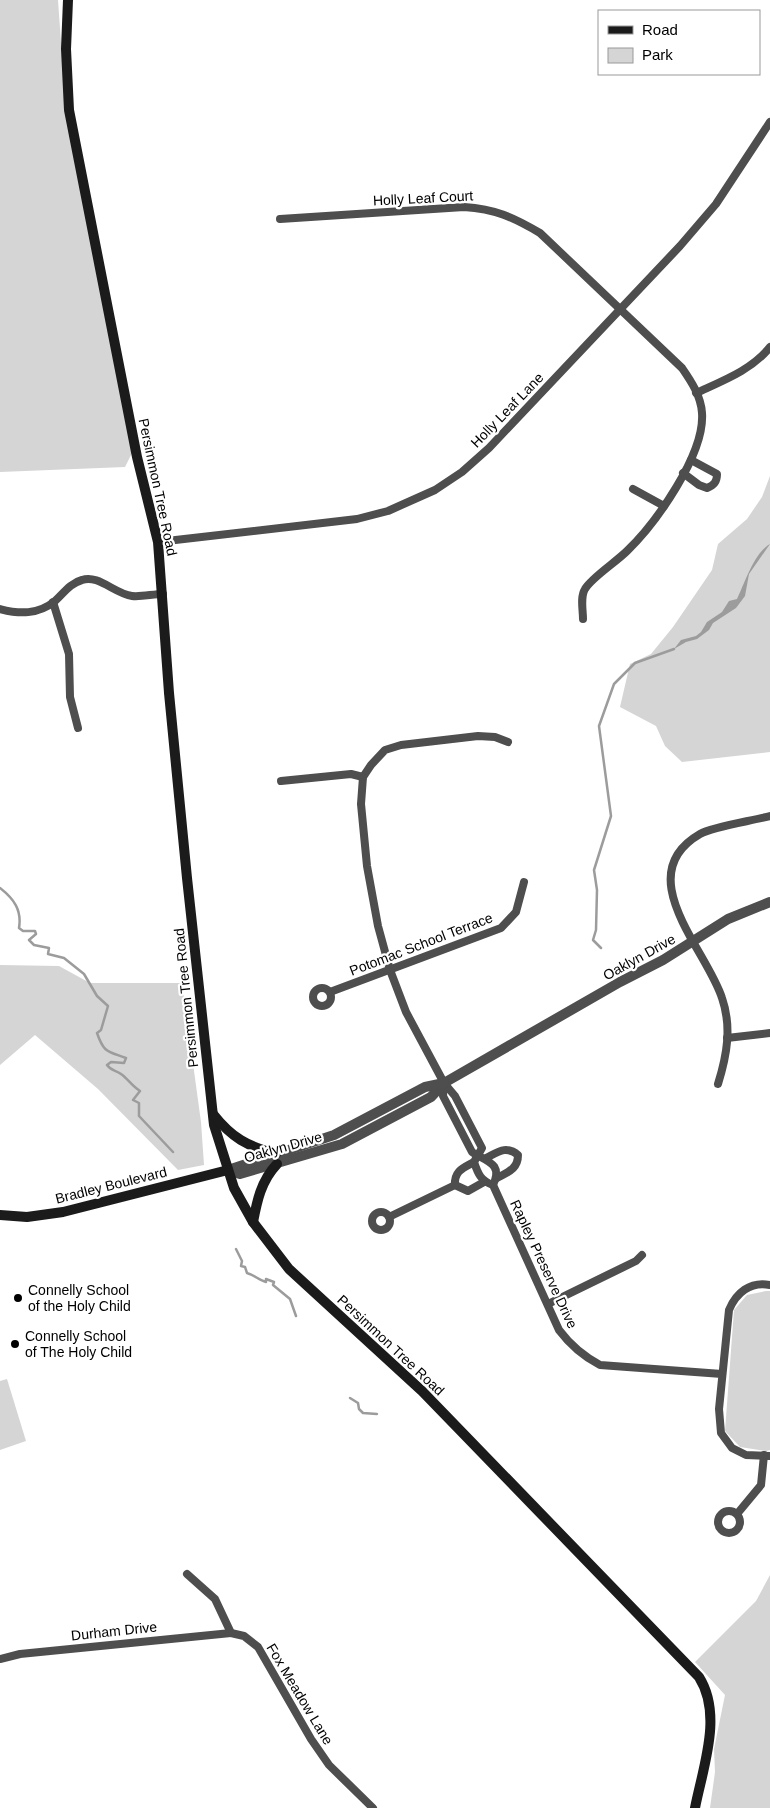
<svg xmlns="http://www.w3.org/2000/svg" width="770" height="1808" font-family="Arial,sans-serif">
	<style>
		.green { fill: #d5d5d5 }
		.water { fill: #9c9c9c }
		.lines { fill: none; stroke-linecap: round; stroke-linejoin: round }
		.stream { stroke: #9c9c9c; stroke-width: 2.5 }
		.minor { stroke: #4e4e4e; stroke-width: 8 }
		.tertiary { stroke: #4e4e4e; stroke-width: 10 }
		.secondary { stroke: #1b1b1b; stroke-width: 10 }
		.poi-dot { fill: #000; stroke: #fff; stroke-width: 2 }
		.labels { text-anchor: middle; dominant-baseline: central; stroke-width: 4.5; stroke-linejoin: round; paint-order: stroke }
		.street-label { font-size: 14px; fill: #000; stroke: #fff }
		.poi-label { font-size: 14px; fill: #000; stroke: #fff; text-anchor: start }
	</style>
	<rect width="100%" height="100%" fill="#fff"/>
	<g class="green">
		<path d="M0,0H58L66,114L133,451L125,467L0,472Z"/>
		<path d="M770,476V752L682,762L665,746L656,726L620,707L630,664L651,654L673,627L712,570L718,544L747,519L762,497Z"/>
		<path d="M0,965L59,966L90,983H182L201,1122L204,1165L178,1170L98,1089L35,1035L0,1065Z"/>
		<path d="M766,1291H770V1450L766,1451L740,1447L725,1431L734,1310L747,1295Z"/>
		<path d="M7,1379L26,1441L0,1450V1381Z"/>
		<path d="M770,1575V1808H710L715,1772L714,1749L725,1695L695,1662L756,1601Z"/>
	</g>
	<path class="water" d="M770,544L749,574L745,596L736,608L713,623L709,630L697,639L686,642L674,649L681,640L696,636L701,632L707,622L722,612L729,601L737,599C745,583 754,553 770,544Z"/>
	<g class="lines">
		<g class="stream">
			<path d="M0,888C14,899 22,910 19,928L23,931H35L36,934L29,940L34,945L49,948L48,954L64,958L84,974L97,996L108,1006L101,1030L97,1033C104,1053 107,1051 126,1058L124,1063L111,1062L107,1065C111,1071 116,1070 121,1074C128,1079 132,1086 140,1091L133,1100L139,1103V1116L173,1152"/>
			<path d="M601,948L593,940L596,930L597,890L594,870L611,816L599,726L614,684L635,663L674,649"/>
			<path d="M236,1249L242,1261L241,1266L245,1267L247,1273C254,1275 259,1280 266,1282V1279L274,1282L273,1285L290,1299L296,1316"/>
			<path d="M350,1398L358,1403L359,1409L363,1413L377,1414"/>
		</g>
		<g class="minor">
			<path d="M280,219L464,207C495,209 513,217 540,233L682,368C691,381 701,396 702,413C705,454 656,523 627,551C616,562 591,578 585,589C580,597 583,610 583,619"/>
			<path d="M696,393C722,381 752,370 770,347"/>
			<path d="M683,473L699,485L707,488C714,485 717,482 717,474L691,460"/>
			<path d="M633,489L664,506"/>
			<path d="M158,542L357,519L388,511L435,490L462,472L489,448L680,246L716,204L770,122"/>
			<path d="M53,602L69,654L70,697L78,728"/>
			<path d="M0,609C19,614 38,615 55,601C63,594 70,583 82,580C98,574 115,594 132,596C142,597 153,594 163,594"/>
			<path d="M508,742L495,737L478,736L401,745L385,750L371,765L363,777L361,804L367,866L378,926L390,970L406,1012L444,1083L455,1096L482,1148L474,1162C478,1174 481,1181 493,1185L559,1330C571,1346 583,1356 600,1365L722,1374"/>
			<path d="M281,781L351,774L363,777"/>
			<circle cx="322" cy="997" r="9"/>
			<path d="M330,992L501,928L516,912L524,882"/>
			<path d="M727,1038L770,1033"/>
			<path d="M444,1083L443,1096L472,1152C485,1161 504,1163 493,1185"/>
			<path d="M718,1084C727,1055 732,1027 722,998C707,950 629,875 700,834C714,826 752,821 770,816"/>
			<path d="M486,1158C498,1152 506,1145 518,1155C518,1169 508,1172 497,1178"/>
			<path d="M455,1185C454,1171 463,1168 474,1162"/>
			<path d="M455,1185L468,1191L484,1182"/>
			<circle cx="381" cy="1221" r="9"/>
			<path d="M389,1217L455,1185"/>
			<path d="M770,1285C750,1281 736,1293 729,1310L719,1409L721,1433L732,1448L746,1455L770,1456"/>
			<path d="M548,1304L636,1261L642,1255"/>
			<circle cx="729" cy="1522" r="11"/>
			<path d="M737,1514L761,1485L764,1455"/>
			<path d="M187,1574L215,1599L231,1633L244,1636L258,1647L311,1739L329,1765L373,1808"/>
			<path d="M0,1659L20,1654L231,1633"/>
		</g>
		<g class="tertiary">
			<path d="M228,1170L240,1174L342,1144L431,1097L444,1083L620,982L663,960L728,919L770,902"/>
			<path d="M228,1170L334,1135L425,1087L444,1083"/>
		</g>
		<g class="secondary">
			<path d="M68,0L66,49L69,110L137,457L158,542L169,693L187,878L214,1125L234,1188L253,1222L289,1269L422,1391L699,1677C723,1715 703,1767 695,1808"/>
			<path d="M213,1114C232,1138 247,1146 276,1154"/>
			<path d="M0,1215L27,1217L63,1212L228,1170"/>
			<path d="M253,1222C257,1201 261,1181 277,1164"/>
		</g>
	</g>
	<g class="poi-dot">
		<circle cx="18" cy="1298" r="5"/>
		<circle cx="15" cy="1344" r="5"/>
	</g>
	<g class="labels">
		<g class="street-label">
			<text transform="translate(423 198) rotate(-3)">Holly Leaf Court</text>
			<text transform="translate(507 410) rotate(-46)">Holly Leaf Lane</text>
			<text transform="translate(158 487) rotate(78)">Persimmon Tree Road</text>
			<text transform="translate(421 944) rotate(-21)">Potomac School Terrace</text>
			<text transform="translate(639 957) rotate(-29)">Oaklyn Drive</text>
			<text transform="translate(186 998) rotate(-96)">Persimmon Tree Road</text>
			<text transform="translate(283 1147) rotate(-16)">Oaklyn Drive</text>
			<text transform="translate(111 1185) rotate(-14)">Bradley Boulevard</text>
			<text transform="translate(544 1264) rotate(65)">Rapley Preserve Drive</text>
			<text transform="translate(391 1345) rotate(43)">Persimmon Tree Road</text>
			<text transform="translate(114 1631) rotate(-6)">Durham Drive</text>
			<text transform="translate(300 1694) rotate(59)">Fox Meadow Lane</text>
		</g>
		<g class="poi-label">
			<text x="28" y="1290">Connelly School<tspan x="28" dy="16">of the Holy Child</tspan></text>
			<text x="25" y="1336">Connelly School<tspan x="25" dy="16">of The Holy Child</tspan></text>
		</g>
	</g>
	<rect x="598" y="10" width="162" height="65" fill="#ffffff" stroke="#999999"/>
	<rect x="608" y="26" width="25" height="8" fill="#1b1b1b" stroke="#999999"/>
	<text x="642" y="35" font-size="15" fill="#000000">Road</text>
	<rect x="608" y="48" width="25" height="15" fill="#d5d5d5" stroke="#999999"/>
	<text x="642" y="60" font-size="15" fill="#000000">Park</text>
</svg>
